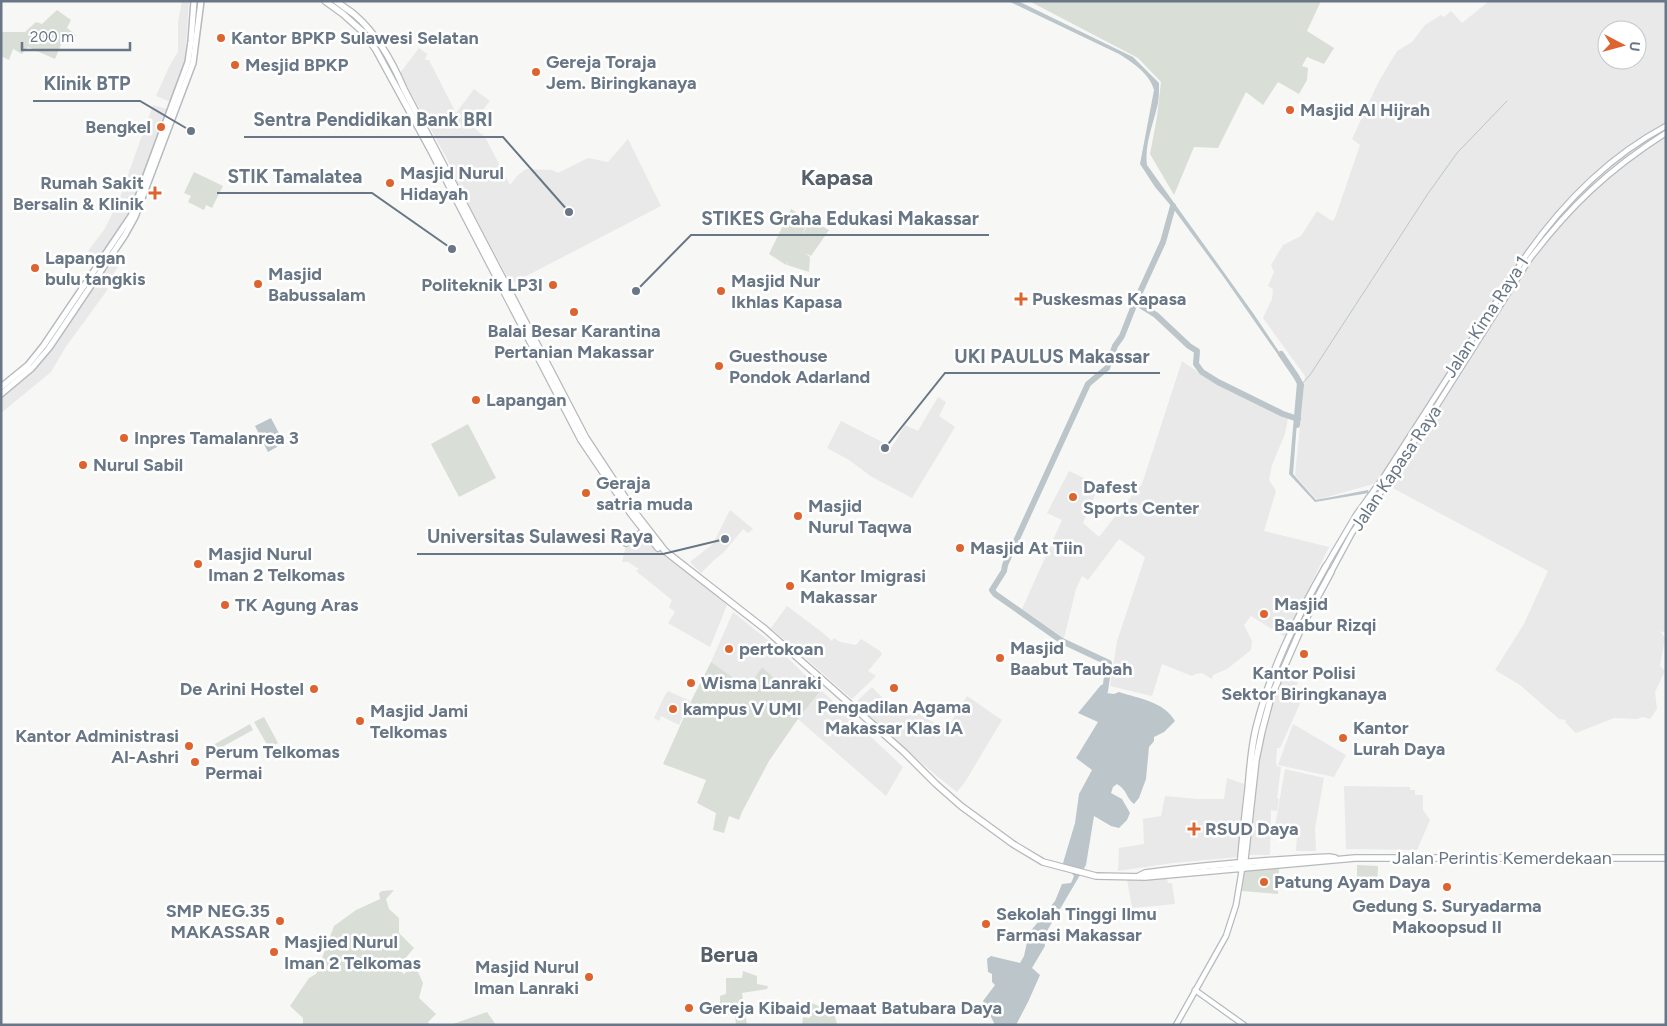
<svg xmlns="http://www.w3.org/2000/svg" width="1667" height="1026" font-family="Figtree,sans-serif">
	<style>
		.built { fill: #e8e9e8; fill-rule: evenodd }
		.green { fill: #d9ded6 }
		.water { fill: #bbc5ca }
		.lines { fill: none; stroke-linecap: round; stroke-linejoin: round }
		.stream { stroke: #bbc5ca; stroke-width: 1 }
		.river { stroke: #bbc5ca; stroke-width: 6 }
		.secondary-casing { stroke: #b6babf; stroke-width: 7 }
		.primary-casing { stroke: #b6babe; stroke-width: 8 }
		.highway-casing { stroke: #b6b9bc; stroke-width: 8 }
		.secondary { stroke: #fff; stroke-width: 4.5 }
		.primary { stroke: #fff; stroke-width: 5 }
		.highway { stroke: #fff; stroke-width: 5.5 }
		.poi-dot { fill: #de642f; stroke: #fff; stroke-width: 2 }
		.labels { text-anchor: middle; dominant-baseline: central; stroke-width: 5; stroke-linejoin: round; paint-order: stroke }
		.poi-label { font-size: 18px; font-weight: bold; fill: #687685; stroke: #fff; text-anchor: start }
		.street-label { font-size: 18px; fill: #687685; stroke: #fff }
		.district-label { font-size: 22px; font-weight: bold; fill: #55606a; stroke: #fff }
		.leader { fill: none; stroke: #687685; stroke-width: 2 }
		.callout-dot { fill: #687685; stroke: #fff; stroke-width: 2 }
		.callout-label { font-size: 19px; text-anchor: middle; font-weight: bold; fill: #687685; stroke: #fff; stroke-width: 5; stroke-linejoin: round; paint-order: stroke }
	</style>
	<rect width="100%" height="100%" fill="#f7f8f5"/>
	<g class="built">
		<path d="M182,1H189L185,59L171,102L156,96L170,65L178,52V22Z"/>
		<path d="M1489,1H1666V633L1660,631L1665,638L1660,666L1665,671L1655,692L1657,709L1650,719L1643,717L1637,719L1614,718L1576,733L1565,722L1566,720L1559,719L1520,685L1495,670L1524,624L1548,571L1387,485L1373,484L1317,500L1295,475L1305,376L1263,318L1272,299L1273,289L1268,286L1274,272L1271,265L1283,245L1301,236L1317,211L1332,221L1335,218L1360,145L1352,139L1378,83L1397,51L1412,42L1425,25L1441,15L1444,17L1451,11L1462,23ZM1607,30H1637V60H1607Z"/>
		<path d="M419,48L427,54L425,60H429L456,113L474,89L490,101L471,125L485,137L510,185L518,175L526,169L552,170L558,173L588,158L608,162L628,139L661,206L511,284L459,186L447,159L400,73Z"/>
		<path d="M153,105L167,109L129,212L99,259L88,251L104,230L119,200Z"/>
		<path d="M110,261L118,267L105,286L108,289L65,348L51,372L1,413V398L33,371L49,353Z"/>
		<path d="M1182,361L1198,372L1288,418L1285,434L1272,465L1269,480L1276,491L1264,531L1329,547L1285,637L1251,616L1244,625L1252,641L1251,650L1227,669L1213,675L1212,679L1202,673L1195,674L1192,676L1162,664L1152,696L1110,686L1117,641L1145,557L1119,539L1088,580L1082,576L1076,589L1064,638L1022,609L1062,520L1047,513L1069,471L1099,485L1083,523L1099,537L1124,505L1142,484Z"/>
		<path d="M938,397L946,402L939,416L955,427L912,498L872,477L849,460L827,448L841,421L892,447L905,425L918,431Z"/>
		<path d="M730,510L753,529L748,533L743,529L724,552L713,561L701,573L690,562L713,544Z"/>
		<path d="M640,529L648,539L662,554L706,587L727,605L710,647L668,623L675,612L669,607L672,600L636,571L639,569L628,562H622L628,538Z"/>
		<path d="M787,606L823,633L832,641L834,638L840,642L856,645L861,639L880,651L882,654L868,671L876,676L852,699L771,628Z"/>
		<path d="M733,612L779,649L805,675L791,693L762,667L750,684L742,678L738,681L711,662Z"/>
		<path d="M1281,673L1298,681L1295,691L1303,697L1280,748H1277L1276,763L1277,766L1281,767L1277,798L1279,799L1277,811L1271,810L1270,855H1249L1256,773L1264,730Z"/>
		<path d="M872,687L897,713L902,714L908,707L946,730L967,696L1002,720L965,782L957,792L938,777L874,722L855,703Z"/>
		<path d="M821,690L903,767L886,796L798,719Z"/>
		<path d="M668,691L690,701L679,725L661,716L659,721L654,718L665,695Z"/>
		<path d="M1293,724L1346,755L1334,777L1278,765Z"/>
		<path d="M1285,769L1324,778L1315,828L1316,851H1296L1297,835L1275,826Z"/>
		<path d="M1227,778L1244,784L1238,857L1173,863L1118,871L1119,848L1144,844L1143,819L1161,816L1165,796L1197,799H1224Z"/>
		<path d="M1344,786L1410,787V790H1415V795H1423V810L1430,820L1417,850L1346,849Z"/>
		<path d="M1166,875L1168,883H1172L1175,904L1132,908L1127,879Z"/>
	</g>
	<g class="green">
		<path d="M1029,1H1321L1307,31L1334,48L1324,64L1307,57L1302,66L1308,68L1307,80L1299,94L1278,82L1263,105L1246,92L1218,148L1194,147L1174,195L1150,154L1157,117L1161,82L1138,58Z"/>
		<path d="M57,10L71,20L67,28L76,35L71,41L64,37L55,59L28,47L22,54L13,49L9,60L1,56V32H25L36,22L42,24Z"/>
		<path d="M194,172L223,186L212,208L206,205L204,210L188,202L191,196L184,193Z"/>
		<path d="M791,209L809,220L802,235L811,220L829,230L811,256L805,253L810,257L809,272L787,265L788,261L786,265L769,254Z"/>
		<path d="M468,424L496,478L459,497L431,444Z"/>
		<path d="M711,662L738,681L742,678L750,684L762,667L791,693L805,675L821,690L798,719L769,761L742,812L739,820L729,816L724,833L713,830L716,813L697,803L706,780L663,764L692,699Z"/>
		<path d="M264,717L278,743L269,748L254,722Z"/>
		<path d="M250,724L253,730L211,753L208,748Z"/>
		<path d="M1357,865L1378,866L1377,884L1357,883Z"/>
		<path d="M1279,868L1278,894L1242,891L1244,871Z"/>
		<path d="M394,890L386,899L389,909L399,918V933L414,948L397,968L404,974L415,965L423,983L419,998L436,1014L428,1022L429,1025H303V1018L290,1006L309,978L316,974L334,926L356,910L380,899L379,893L382,891Z"/>
		<path d="M743,971L757,976V984L768,986L767,989L742,993L747,1025H736L735,1014L720,1015V996L726,994V978H742Z"/>
		<path d="M812,1003L834,1013L837,1024L840,1025H802L803,1017L810,1018Z"/>
		<path d="M487,1012L496,1025H452L453,1024Z"/>
	</g>
	<g class="water">
		<path d="M1008,1H1018L1133,57L1159,83C1159,90 1159,96 1158,103C1154,122 1144,145 1147,165L1253,313L1300,383L1293,474L1316,500L1368,490L1369,493L1315,502L1289,474L1297,382L1223,276L1172,207L1155,187L1140,164L1154,90C1150,74 1132,62 1119,54Z"/>
		<path d="M271,418L284,443L268,452L255,426Z"/>
		<path d="M1106,684V693L1114,694L1119,692C1140,699 1163,701 1175,721L1164,732L1154,737V741L1149,747L1146,779L1139,798L1134,804C1126,798 1128,791 1117,784L1113,787L1111,793L1122,799L1130,813L1127,820L1119,828L1111,826L1094,816L1086,865L1044,936L1045,946L1032,968L1040,975L1028,1002L1016,1025H993L994,1023L983,1001L995,985L992,982V974L988,972L987,959L991,956L1020,963L1024,956L1029,933L1055,901L1062,884L1071,883L1074,876L1063,863L1075,823L1079,794L1092,770L1076,758L1098,722L1078,713L1101,685Z"/>
	</g>
	<g class="lines">
		<path class="stream" d="M1301,385L1310,375L1427,195L1457,153L1507,101"/>
		<g class="river">
			<path d="M1135,302L1156,315L1189,346L1197,351L1196,364L1202,372L1218,382L1283,414L1298,419"/>
			<path d="M1281,354L1296,376L1301,385L1297,425"/>
			<path d="M1105,691L1109,663L1062,641L995,594L992,590L1004,571L1005,565L1088,384L1107,368L1115,346L1122,336L1135,303L1163,242L1173,206"/>
		</g>
		<defs>
			<g id="secondary">
				<path d="M1326,566L1356,515L1385,475L1525,257C1562,204 1608,157 1666,126"/>
				<path d="M1331,572L1352,533L1393,475L1529,260C1570,206 1608,170 1666,133"/>
				<path d="M1195,990L1244,1025"/>
				<path d="M1176,1025L1226,936L1236,905L1242,869"/>
			</g>
			<g id="primary">
				<path d="M1,387L28,365L44,345L131,216L188,62L191,41L194,1"/>
				<path d="M1,394L32,368L49,348L125,235L135,217L193,63L201,1"/>
			</g>
			<g id="highway">
				<path d="M325,1L343,14L363,32L376,50L430,149L581,440L631,514L658,548"/>
				<path d="M336,1C342,6 349,10 355,15C377,34 393,63 404,89L586,438L634,511L665,551L765,629L904,752L936,784L961,806L1013,844L1043,862L1096,876L1145,877L1355,858H1666"/>
				<path d="M626,543L644,531"/>
				<path d="M1244,868L1256,760L1262,731L1271,697L1303,624L1331,572"/>
				<path d="M1240,869C1242,842 1245,815 1248,789C1250,768 1251,748 1256,728C1270,671 1297,617 1326,566"/>
				<path d="M1139,876L1145,873C1206,865 1267,860 1329,857L1335,858"/>
			</g>
		</defs>
		<use href="#secondary" class="secondary-casing"/>
		<use href="#primary" class="primary-casing"/>
		<use href="#highway" class="highway-casing"/>
		<use href="#secondary" class="secondary"/>
		<use href="#primary" class="primary"/>
		<use href="#highway" class="highway"/>
	</g>
	<g class="poi-dot">
		<circle cx="221" cy="38" r="5"/>
		<circle cx="235" cy="65" r="5"/>
		<circle cx="536" cy="72" r="5"/>
		<circle cx="1290" cy="110" r="5"/>
		<circle cx="161" cy="127" r="5"/>
		<circle cx="390" cy="183" r="5"/>
		<path d="M152.5 185.5h5v5h5v5h-5v5h-5v-5h-5v-5h5z"/>
		<circle cx="35" cy="268" r="5"/>
		<circle cx="258" cy="284" r="5"/>
		<circle cx="553" cy="285" r="5"/>
		<circle cx="721" cy="291" r="5"/>
		<path d="M1018.5 291.5h5v5h5v5h-5v5h-5v-5h-5v-5h5z"/>
		<circle cx="574" cy="312" r="5"/>
		<circle cx="719" cy="366" r="5"/>
		<circle cx="476" cy="400" r="5"/>
		<circle cx="124" cy="438" r="5"/>
		<circle cx="83" cy="465" r="5"/>
		<circle cx="586" cy="493" r="5"/>
		<circle cx="1073" cy="497" r="5"/>
		<circle cx="798" cy="516" r="5"/>
		<circle cx="960" cy="548" r="5"/>
		<circle cx="198" cy="564" r="5"/>
		<circle cx="790" cy="586" r="5"/>
		<circle cx="225" cy="605" r="5"/>
		<circle cx="1264" cy="614" r="5"/>
		<circle cx="729" cy="649" r="5"/>
		<circle cx="1304" cy="654" r="5"/>
		<circle cx="1000" cy="658" r="5"/>
		<circle cx="691" cy="683" r="5"/>
		<circle cx="894" cy="688" r="5"/>
		<circle cx="314" cy="689" r="5"/>
		<circle cx="673" cy="709" r="5"/>
		<circle cx="360" cy="721" r="5"/>
		<circle cx="1343" cy="738" r="5"/>
		<circle cx="189" cy="746" r="5"/>
		<circle cx="195" cy="762" r="5"/>
		<path d="M1191.5 821.5h5v5h5v5h-5v5h-5v-5h-5v-5h5z"/>
		<circle cx="1264" cy="882" r="5"/>
		<circle cx="1447" cy="887" r="5"/>
		<circle cx="280" cy="921" r="5"/>
		<circle cx="986" cy="924" r="5"/>
		<circle cx="274" cy="952" r="5"/>
		<circle cx="589" cy="977" r="5"/>
		<circle cx="689" cy="1008" r="5"/>
	</g>
	<g class="labels">
		<g class="poi-label">
			<text x="231" y="38">Kantor BPKP Sulawesi Selatan</text>
			<text x="546" y="62">Gereja Toraja<tspan x="546" dy="21">Jem. Biringkanaya</tspan></text>
			<text x="245" y="65">Mesjid BPKP</text>
			<text x="1300" y="110">Masjid Al Hijrah</text>
			<text x="151" y="127" text-anchor="end">Bengkel</text>
			<text x="400" y="173">Masjid Nurul<tspan x="400" dy="21">Hidayah</tspan></text>
			<text x="144" y="183" text-anchor="end">Rumah Sakit<tspan x="144" dy="21">Bersalin &amp; Klinik</tspan></text>
			<text x="45" y="258">Lapangan<tspan x="45" dy="21">bulu tangkis</tspan></text>
			<text x="268" y="274">Masjid<tspan x="268" dy="21">Babussalam</tspan></text>
			<text x="731" y="281">Masjid Nur<tspan x="731" dy="21">Ikhlas Kapasa</tspan></text>
			<text x="543" y="285" text-anchor="end">Politeknik LP3I</text>
			<text x="1032" y="299">Puskesmas Kapasa</text>
			<text x="574" y="331" text-anchor="middle">Balai Besar Karantina<tspan x="574" dy="21">Pertanian Makassar</tspan></text>
			<text x="729" y="356">Guesthouse<tspan x="729" dy="21">Pondok Adarland</tspan></text>
			<text x="486" y="400">Lapangan</text>
			<text x="134" y="438">Inpres Tamalanrea 3</text>
			<text x="93" y="465">Nurul Sabil</text>
			<text x="596" y="483">Geraja<tspan x="596" dy="21">satria muda</tspan></text>
			<text x="1083" y="487">Dafest<tspan x="1083" dy="21">Sports Center</tspan></text>
			<text x="808" y="506">Masjid<tspan x="808" dy="21">Nurul Taqwa</tspan></text>
			<text x="970" y="548">Masjid At Tiin</text>
			<text x="208" y="554">Masjid Nurul<tspan x="208" dy="21">Iman 2 Telkomas</tspan></text>
			<text x="800" y="576">Kantor Imigrasi<tspan x="800" dy="21">Makassar</tspan></text>
			<text x="1274" y="604">Masjid<tspan x="1274" dy="21">Baabur Rizqi</tspan></text>
			<text x="235" y="605">TK Agung Aras</text>
			<text x="1010" y="648">Masjid<tspan x="1010" dy="21">Baabut Taubah</tspan></text>
			<text x="739" y="649">pertokoan</text>
			<text x="1304" y="673" text-anchor="middle">Kantor Polisi<tspan x="1304" dy="21">Sektor Biringkanaya</tspan></text>
			<text x="701" y="683">Wisma Lanraki</text>
			<text x="304" y="689" text-anchor="end">De Arini Hostel</text>
			<text x="894" y="707" text-anchor="middle">Pengadilan Agama<tspan x="894" dy="21">Makassar Klas IA</tspan></text>
			<text x="683" y="709">kampus V UMI</text>
			<text x="370" y="711">Masjid Jami<tspan x="370" dy="21">Telkomas</tspan></text>
			<text x="1353" y="728">Kantor<tspan x="1353" dy="21">Lurah Daya</tspan></text>
			<text x="179" y="736" text-anchor="end">Kantor Administrasi<tspan x="179" dy="21">Al-Ashri</tspan></text>
			<text x="205" y="752">Perum Telkomas<tspan x="205" dy="21">Permai</tspan></text>
			<text x="1205" y="829">RSUD Daya</text>
			<text x="1274" y="882">Patung Ayam Daya</text>
			<text x="1447" y="906" text-anchor="middle">Gedung S. Suryadarma<tspan x="1447" dy="21">Makoopsud II</tspan></text>
			<text x="270" y="911" text-anchor="end">SMP NEG.35<tspan x="270" dy="21">MAKASSAR</tspan></text>
			<text x="996" y="914">Sekolah Tinggi Ilmu<tspan x="996" dy="21">Farmasi Makassar</tspan></text>
			<text x="284" y="942">Masjied Nurul<tspan x="284" dy="21">Iman 2 Telkomas</tspan></text>
			<text x="579" y="967" text-anchor="end">Masjid Nurul<tspan x="579" dy="21">Iman Lanraki</tspan></text>
			<text x="699" y="1008">Gereja Kibaid Jemaat Batubara Daya</text>
		</g>
		<g class="street-label">
			<text transform="translate(1486 317) rotate(-57)">Jalan Kima Raya 1</text>
			<text transform="translate(1396 468) rotate(-56)">Jalan Kapasa Raya</text>
			<text x="1502" y="858">Jalan Perintis Kemerdekaan</text>
		</g>
		<g class="district-label">
			<text x="837" y="177">Kapasa</text>
			<text x="729" y="954">Berua</text>
		</g>
	</g>
	<path class="leader" d="M191 131L140 101H33M569 212L503 137H244M452 249L372 193H217M636 291L691 235H989M885 448L945 373H1160M725 539L663 554H417"/>
	<g class="callout-dot">
		<circle cx="191" cy="131" r="5"/>
		<circle cx="569" cy="212" r="5"/>
		<circle cx="452" cy="249" r="5"/>
		<circle cx="636" cy="291" r="5"/>
		<circle cx="885" cy="448" r="5"/>
		<circle cx="725" cy="539" r="5"/>
	</g>
	<g class="callout-label">
		<text x="87" y="90">Klinik BTP</text>
		<text x="373" y="126">Sentra Pendidikan Bank BRI</text>
		<text x="295" y="183">STIK Tamalatea</text>
		<text x="840" y="225">STIKES Graha Edukasi Makassar</text>
		<text x="1052" y="363">UKI PAULUS Makassar</text>
		<text x="540" y="543">Universitas Sulawesi Raya</text>
	</g>
	<rect width="1667" height="1026" fill="none" stroke="#687685" stroke-width="5"/>
	<g transform="translate(1622 45) rotate(96)"><circle r="24" fill="#ffffff" stroke="#c3c8ce"/>
	<path d="M0-4L9 19L0 12L-9 19Z" fill="#de642f"/>
	<text y="-8" font-size="14" font-weight="bold" text-anchor="middle" fill="#687685">U</text>
	</g>
	<path d="M22 42v8h108v-8" fill="none" stroke="#687685" stroke-width="2.5"/>
	<text x="30" y="42" font-size="15" fill="#687685" stroke="#ffffff" stroke-width="4" paint-order="stroke">200 m</text>
</svg>
